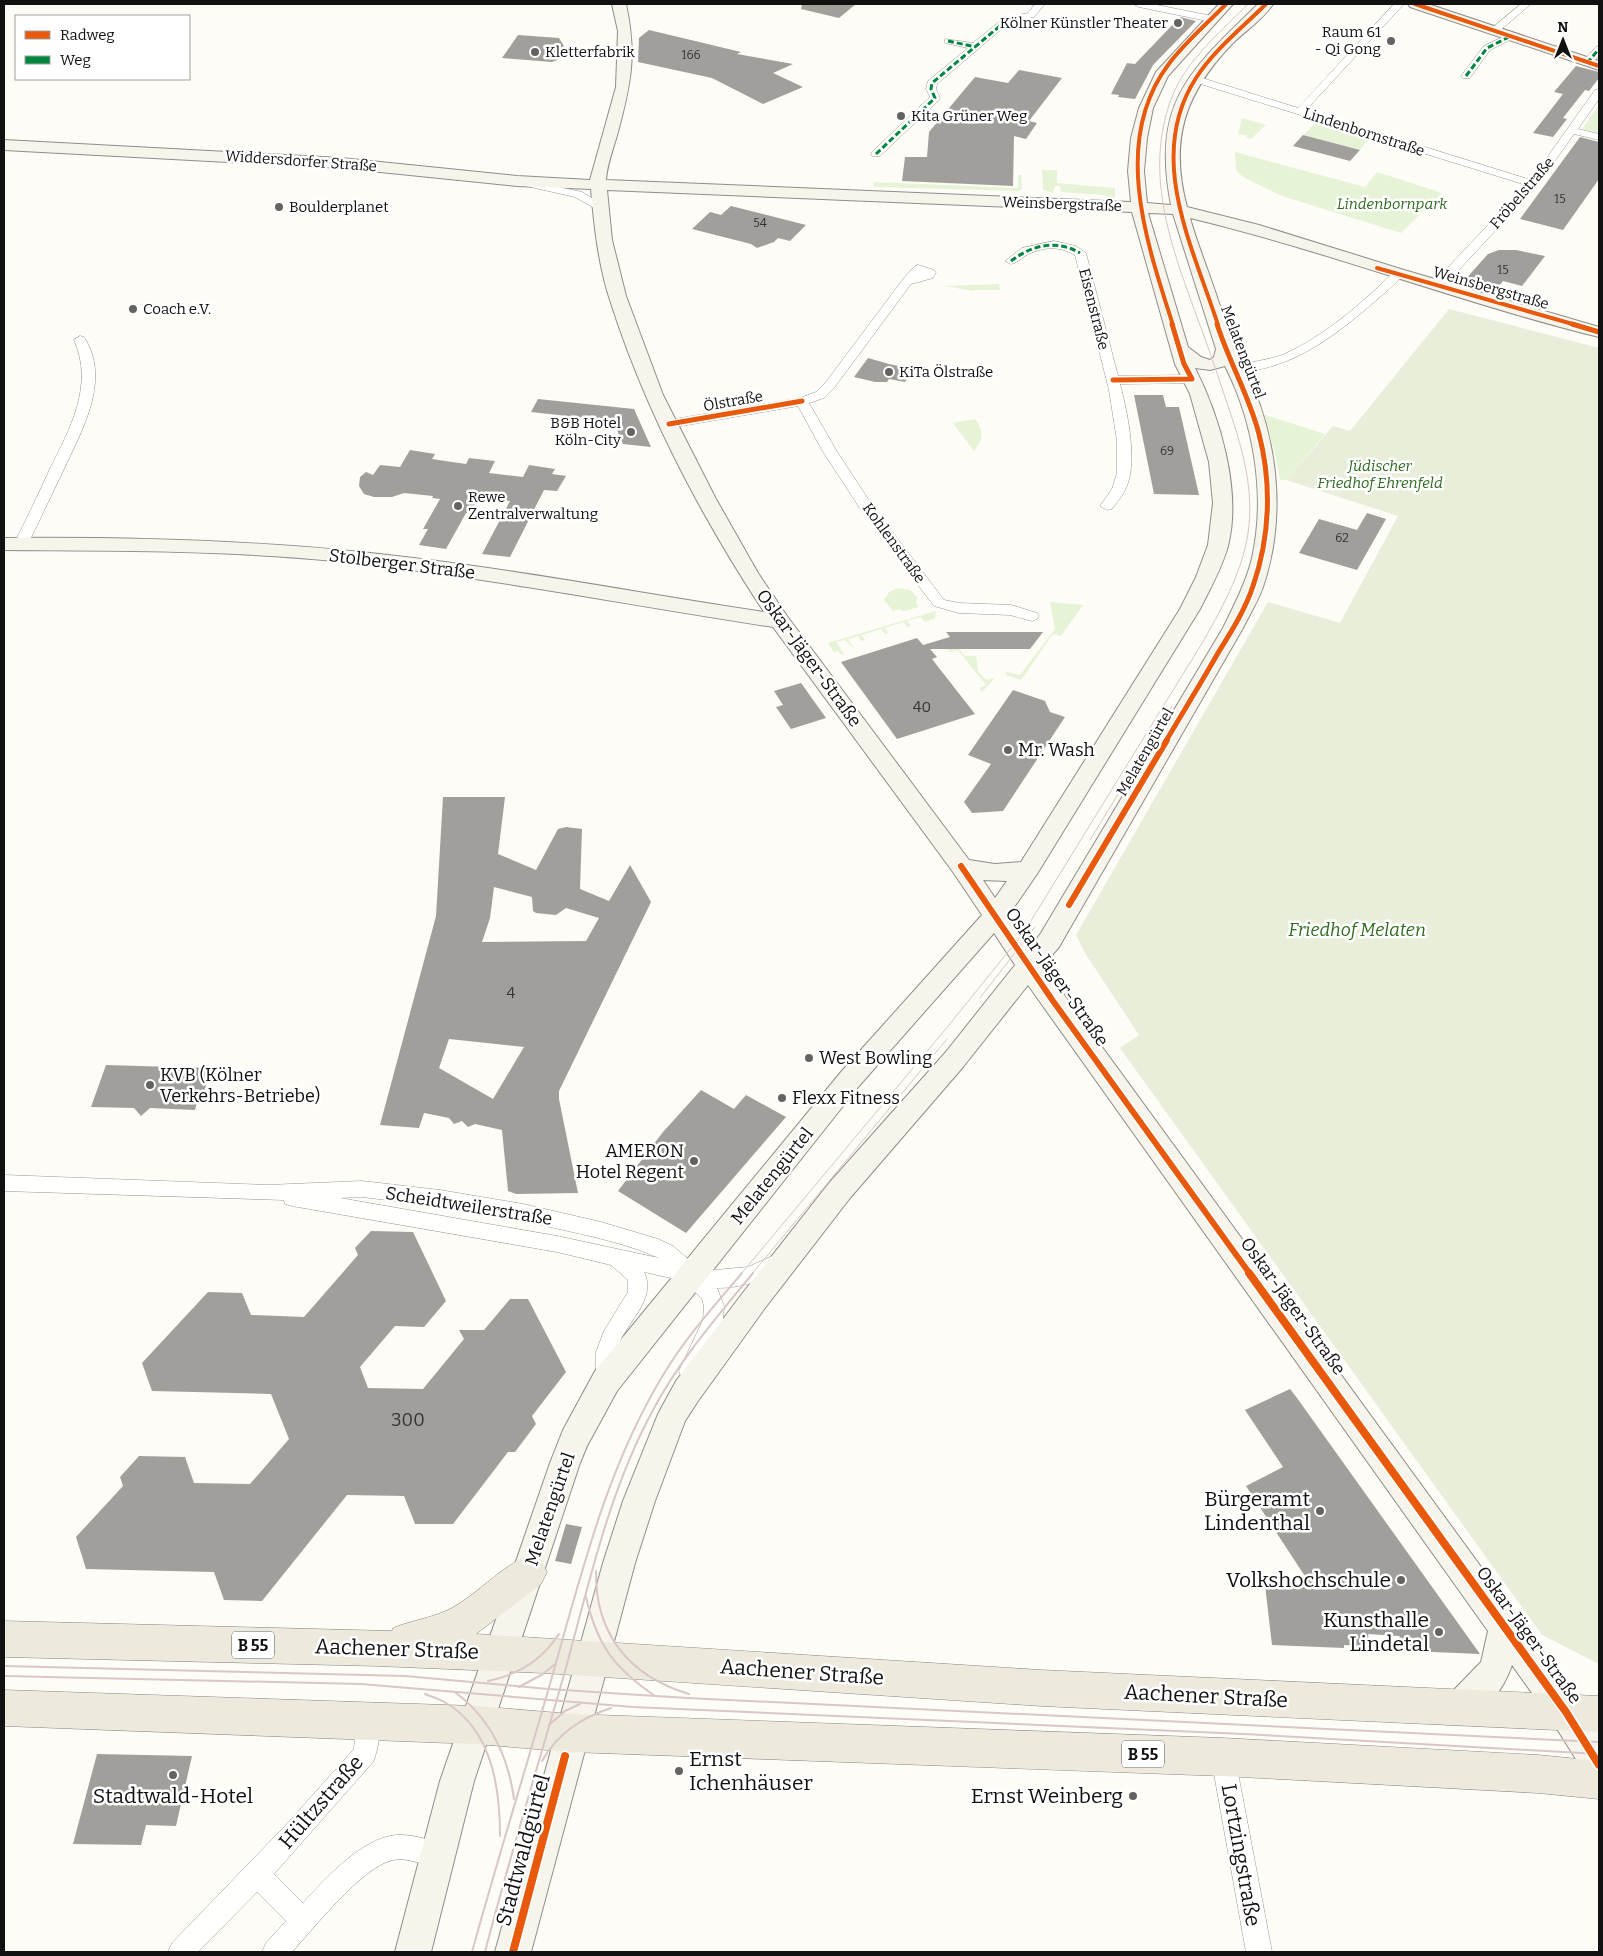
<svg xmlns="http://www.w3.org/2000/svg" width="1603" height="1956" font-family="Bitter,serif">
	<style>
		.green { fill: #e7f3d7 }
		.cemetery { fill: #e9eedb }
		.building { fill: #a19f9c; fill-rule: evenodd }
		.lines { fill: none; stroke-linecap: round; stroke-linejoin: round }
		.street-casing { stroke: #979795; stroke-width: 1 }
		.secondary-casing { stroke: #8e8d8b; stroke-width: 2 }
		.primary-casing { stroke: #858482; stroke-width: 1 }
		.street { fill: #fffffe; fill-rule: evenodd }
		.secondary { fill: #f6f4eb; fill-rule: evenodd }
		.primary { fill: #ede9dc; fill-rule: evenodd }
		.tram-far1 { stroke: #d9c6c7; stroke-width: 1 }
		.tram { stroke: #d9c6c7; stroke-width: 2 }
		.quiet { stroke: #00873e; stroke-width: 3; stroke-dasharray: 6 3; stroke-linecap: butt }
		.cycleway-far3-casing { stroke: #fff; stroke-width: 5.5 }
		.cycleway-far2-casing { stroke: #fff; stroke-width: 8 }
		.cycleway-far1-casing { stroke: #fff; stroke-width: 9 }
		.cycleway-casing { stroke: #fff; stroke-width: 11 }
		.cycleway-far3 { stroke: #e8590c; stroke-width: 4 }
		.cycleway-far2 { stroke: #e8590c; stroke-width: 5 }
		.cycleway-far1 { stroke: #e8590c; stroke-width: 6 }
		.cycleway { stroke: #e8590c; stroke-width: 8 }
		.poi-dot { fill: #646362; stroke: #fff; stroke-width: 2 }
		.labels { text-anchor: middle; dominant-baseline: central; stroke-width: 5; stroke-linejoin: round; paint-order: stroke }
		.far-number-label { font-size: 12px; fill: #353434 }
		.far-poi-label { font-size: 15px; fill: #111; stroke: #fff; text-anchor: start }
		.far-street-label { font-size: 15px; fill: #111; stroke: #fff }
		.far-park-label { font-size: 15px; font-style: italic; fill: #2f6b1f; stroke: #fff }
		.number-label { font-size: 15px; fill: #353434 }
		.shield { fill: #fff; stroke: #585858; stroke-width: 1 }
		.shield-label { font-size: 16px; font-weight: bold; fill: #111 }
		.street-label { font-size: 18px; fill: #111; stroke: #fff }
		.poi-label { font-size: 18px; fill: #111; stroke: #fff; text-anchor: start }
		.park-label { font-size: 18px; font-style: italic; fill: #2f6b1f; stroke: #fff }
		.near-number-label { font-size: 18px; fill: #353434 }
		.near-poi-label { font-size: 21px; fill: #111; stroke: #fff; text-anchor: end }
		.near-street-label { font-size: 21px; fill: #111; stroke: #fff }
	</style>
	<rect width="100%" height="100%" fill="#fdfcf7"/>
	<g class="green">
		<path d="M1599,105V133L1582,129Z"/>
		<path d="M1242,118L1266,125L1251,139L1246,138L1247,135L1238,134Z"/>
		<path d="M1316,123L1368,140L1360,150L1303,135Z"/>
		<path d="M1235,152L1365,187L1377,172L1442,193L1401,233L1282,196L1247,179L1238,173L1236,168Z"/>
		<path d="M1042,170H1057V183L1115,188V198L1104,195L1061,192L1060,186H1055L1053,193L1043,190Z"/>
		<path d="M1018,175H1021L1022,189L1018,191L874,187V182L1018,188Z"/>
		<path d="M999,284L1000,290H974L973,291L945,286Z"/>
		<path d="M1262,414L1325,434L1286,480H1280L1274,448Z"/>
		<path d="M975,419C984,431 984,439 974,451L953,423Z"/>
		<path d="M898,588L910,590L917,597L916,603L919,607L904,611L899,609L893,611L884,600L889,592Z"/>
		<path d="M1050,602L1083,605L1061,636L1053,634L1021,680L1006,675V672L1020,675L1055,629Z"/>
		<path d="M936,611L935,618L925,622L921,617L907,621L911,626L907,627L903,622L885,628L888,633L885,634L881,629L862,635L865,640L861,641L858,636L848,639L855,650L845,640L836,642L844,654L841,655L838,651L834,652L828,643Z"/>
		<path d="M949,638L965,656H976L978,671L986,680L995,678L982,692L979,688L986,685L958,650L950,652L941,640Z"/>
	</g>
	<path class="cemetery" d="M1449,309L1599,348V1664L1542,1635L1120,1048L1139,1035L1085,953L1076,935L1268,602L1340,623L1398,516L1286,480L1333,426L1350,431Z"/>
	<g class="building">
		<path d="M802,4H856L839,18L801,9Z"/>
		<path d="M1180,17L1196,21L1153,65L1135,99L1118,97L1119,95L1111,94L1127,63L1135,64Z"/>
		<path d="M649,30L741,52L737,54L793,64L773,73L803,87L763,104L712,78L638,62L639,38Z"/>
		<path d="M518,35L559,38L565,48L563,58L552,62L502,58Z"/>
		<path d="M1576,66L1599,72V78L1589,91L1585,90L1563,118L1567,119L1553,137L1533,133L1563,94L1554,92Z"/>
		<path d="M1019,70L1062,78L1029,121L1037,123L1026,139L1014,136L1013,186L902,181L905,157H927L929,132L975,77L1008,83Z"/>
		<path d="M1303,135L1360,150L1350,161L1293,146Z"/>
		<path d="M1580,137L1599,142V179L1563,230L1520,219Z"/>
		<path d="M731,206L806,225L790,241L778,238L774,242L757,248L751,244L692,229L710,212L721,215Z"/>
		<path d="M1499,250H1516L1545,256L1522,286L1503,281L1495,291L1463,282L1488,254Z"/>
		<path d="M868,358L889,364L914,369L905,382L889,379L887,382H875L854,377Z"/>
		<path d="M1134,395H1163L1166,407H1179L1199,495L1154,494Z"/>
		<path d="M538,399L634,409L651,447L623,444L613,421L531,412Z"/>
		<path d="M410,450L435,454L432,459L452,462L466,464L469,458L495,461L489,473L523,477L529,465L555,469L552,474L566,476L557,491L544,490L510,557L482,554L510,501L478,498L470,513H466L446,549L419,545L428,529H423L440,499L432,498L433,496L404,493L392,497H374L364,494L359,486L360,477L366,472L373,475L380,465L400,467Z"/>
		<path d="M1367,513L1386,519L1357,570L1299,553L1319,519L1357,530Z"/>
		<path d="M946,632H1043L1030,649H930L937,657L932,659L975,714L897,739L841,662L917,638L923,645L950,637Z"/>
		<path d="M801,683L826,718L791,729L776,707L783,705L774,691Z"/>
		<path d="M1013,690L1045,701L1050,712L1065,717L1003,811L972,813L964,802L991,764L968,755Z"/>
		<path d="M443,797H505L498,854L536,870L558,829L566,827L582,829L580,889L609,901L630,865L651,902L559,1091V1099L578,1193L516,1194L508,1191L502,1130L475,1124L468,1127L462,1121L454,1124L449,1118L424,1113L419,1128L380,1125L436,916ZM494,887L532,897L533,911L536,913L556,915L566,908L599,918L586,941L482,942L490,918ZM449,1039L524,1047L493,1099L439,1068Z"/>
		<path d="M106,1065L208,1068L209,1076L202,1098H198L195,1110L150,1108L141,1116L134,1108L91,1107Z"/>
		<path d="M701,1090L734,1109L746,1095L786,1117L686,1233L618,1191L663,1132Z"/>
		<path d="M371,1231L413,1232L446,1301L424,1327L395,1326L360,1367L368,1388L423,1389L464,1339L459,1330H484L510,1299H528L566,1372L532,1416L536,1424L515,1452H508L453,1524H415L404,1496L347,1495L262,1601L224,1600L214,1572L86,1569L76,1537L123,1486L120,1477L139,1456L185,1457L194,1483L250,1484L289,1439L271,1394L152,1391L142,1363L208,1292L242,1293L251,1315L304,1317L358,1255L355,1248Z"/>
		<path d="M1290,1389L1297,1398L1480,1654L1410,1651L1399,1636L1368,1634L1370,1646L1344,1645V1648L1272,1645L1265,1585L1312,1587L1246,1486L1283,1467L1245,1410Z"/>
		<path d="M566,1524L582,1527L571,1564L555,1561Z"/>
		<path d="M97,1754L192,1756L176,1826L146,1825L141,1845L73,1844Z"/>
	</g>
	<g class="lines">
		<defs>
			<g id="street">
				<path d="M1035,4H1045L1034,17L1010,22L937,84L936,89L940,98L939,100L880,156H872L871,154L872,152L930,97L926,89L928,81L968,48L945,43V39L973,43L1004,18L1028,13Z"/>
				<path d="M1134,4H1152L1212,16L1217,19L1212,22L1139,7Z"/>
				<path d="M1394,4H1404L1306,110L1531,180L1595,90L1599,89V99L1578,129L1599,134V140L1574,134L1537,186L1441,289H1433L1431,286L1433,283L1526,185L1191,81L1190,79L1195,76L1199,77L1298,108Z"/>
				<path d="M1521,4H1531L1497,33H1491V29Z"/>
				<path d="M1509,34L1514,37L1512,39L1490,50L1470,78H1462L1461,76L1484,46Z"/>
				<path d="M1599,46V55L1591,65H1583V61L1596,47Z"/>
				<path d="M517,178L582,192L606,207L600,210L596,209L575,197L513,183L512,181Z"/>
				<path d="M1054,241L1076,246L1086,253L1118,376L1192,375L1198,379L1192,383L1120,384C1127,411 1139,464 1125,490C1122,497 1116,503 1112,509L1107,510L1100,506L1112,489L1117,473V441L1109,390L1075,255C1058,245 1041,247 1025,256C1020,259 1017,263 1011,264L1005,261L1022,248Z"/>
				<path d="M918,265L934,270L936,272L933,278L911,284L834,388L824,398L809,403L836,450L872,505L944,600L959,603L1011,605L1037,613L1039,616L1037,619L1032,621L1010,615L959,613L934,606L859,507L822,450L798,406L669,428L663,424L669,420L800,398L816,392L826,382L904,278L914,267Z"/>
				<path d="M1398,270L1404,274C1395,285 1383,294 1373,303C1337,334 1297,365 1249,371C1242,372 1236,374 1231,369C1234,365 1272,359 1282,355C1324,337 1362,303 1394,272Z"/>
				<path d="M80,336L84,337C112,380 81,432 63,471C51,495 40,520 28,544L26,547H16L14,544C26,520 38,495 49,471C69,430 95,386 74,340Z"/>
				<path d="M4,1175L268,1185L362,1181L440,1190L523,1204L601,1222L658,1239L673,1246L696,1266L715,1270L748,1267L779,1253L786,1256L789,1262L786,1268C764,1280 742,1288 717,1288L724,1306L723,1320L696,1378L689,1380L682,1378L679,1371L703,1320L704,1306L702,1299L684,1281L644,1272C658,1300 624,1324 617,1349C614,1362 619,1375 613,1388L606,1390L599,1388L596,1381V1352L604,1331L628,1292V1280L611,1265L557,1252L292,1206L285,1204L284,1200L4,1191ZM362,1197C431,1205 500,1215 568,1231C599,1238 630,1245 659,1258L557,1236L340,1198Z"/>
				<path d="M368,1709L376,1713C382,1727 379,1748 373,1762L274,1874L303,1903C325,1879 362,1838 396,1835C413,1834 431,1840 446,1846L449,1855L446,1864C429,1871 412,1856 393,1860C363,1866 313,1929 292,1952H262L266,1943L286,1921L257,1892L198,1952H168L172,1943L285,1826L354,1749L356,1721L360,1713Z"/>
				<path d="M1223,1745L1231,1749L1235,1757L1272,1952H1246L1211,1757L1215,1749Z"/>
			</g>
			<g id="secondary">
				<path d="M612,4H626C637,55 631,83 618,132C614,147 607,164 606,180L1131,202L1128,171L1131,138L1139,108L1156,72L1219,4H1233L1168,76L1153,108L1147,138L1144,171L1147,203L1171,205C1151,102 1190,70 1258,4H1273C1264,19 1245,31 1232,44C1185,93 1169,140 1187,207L1259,225L1404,270L1599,327V337C1461,303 1328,251 1190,218C1198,246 1209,272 1218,300C1224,316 1227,335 1235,350C1243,369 1253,386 1260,405C1280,464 1283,528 1263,587C1258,601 1250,614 1243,628L1059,947L1043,966L1578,1700L1599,1734V1782L1587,1777L1554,1724L1512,1665C1504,1689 1485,1714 1461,1724L1449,1719L1444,1707L1449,1695L1481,1662L1488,1631L1028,985L963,1067L850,1198L765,1308L698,1401L685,1421L655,1501L635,1563L531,1952H495L603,1563L623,1501L658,1414L676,1381L745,1290L830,1182L945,1053L1015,965L994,933L859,1086L617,1391L587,1446L580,1463L474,1781L431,1952H395L440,1781L550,1463L563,1430L595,1371L841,1072L982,915L953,872L773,627C627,605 482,576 334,561C224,550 114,551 4,550V538C132,537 260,540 388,555C514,569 638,593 764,612C700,515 644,408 609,297C598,262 594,225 591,189L517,186L341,168L4,150V140L341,158L517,176L590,180L616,87L618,31ZM607,190L1132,212L1175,364L1190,394L1209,462L1213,503L1208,545L1196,577L1180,609L1021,862L995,864L969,860L787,616L758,573L716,499L663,395L626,296L612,240ZM1148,213L1173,214L1216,349L1214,357L1210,360L1201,357L1188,347ZM1225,366C1254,423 1266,495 1252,558C1246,583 1234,605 1223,628L1041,933L1030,948L1008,916L1037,874L1200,609C1210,589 1222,568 1228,546C1242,491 1220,417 1195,368L1210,370ZM983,880L1007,881L995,898Z"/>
				<path d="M1408,4H1428L1599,61V70L1410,7Z"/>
			</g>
			<g id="primary">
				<path d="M529,1555L541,1560L547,1572L541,1584L476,1634L1041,1670L1599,1696V1732L1041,1706L543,1673L377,1666L4,1657V1621L392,1631L393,1628C413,1620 433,1618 452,1608C479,1593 500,1567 529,1555Z"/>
				<path d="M4,1690L476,1706L571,1714L1223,1738L1538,1755L1599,1761V1799L1538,1793L1223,1776L571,1752L476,1744L4,1726Z"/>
			</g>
		</defs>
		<use href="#street" class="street-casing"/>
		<use href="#secondary" class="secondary-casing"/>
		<use href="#primary" class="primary-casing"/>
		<use href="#street" class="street"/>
		<use href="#secondary" class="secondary"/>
		<use href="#primary" class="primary"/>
		<g class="tram-far1">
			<path d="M1090,840L1172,706"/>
			<path d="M980,998L1035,927"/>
			<path d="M741,1274L949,1025L1024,932L1204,640C1224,604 1245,567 1249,525C1253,484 1241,444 1228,406C1218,376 1208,346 1197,317C1171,246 1143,172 1172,97C1186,60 1221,32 1248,4"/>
			<path d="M752,1274L947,1039"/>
		</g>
		<g class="tram">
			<path d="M596,1571C595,1634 629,1676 689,1694"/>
			<path d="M586,1597C597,1645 614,1668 655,1696"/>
			<path d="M4,1666L405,1676L548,1689L687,1698L1599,1742"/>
			<path d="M4,1676L361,1684L633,1707L1244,1734L1599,1754"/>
			<path d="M488,1681C518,1675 542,1660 559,1634"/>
			<path d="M519,1687L543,1674L555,1664"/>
			<path d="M456,1693C491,1719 508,1756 514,1799"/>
			<path d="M425,1694C432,1697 440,1699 446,1703C492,1730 500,1788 500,1836"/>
			<path d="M549,1725L565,1711L580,1704"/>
			<path d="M542,1761C558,1733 581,1718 611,1708"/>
			<path d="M472,1952C495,1868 521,1785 545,1701C578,1589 603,1472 665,1372C687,1336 715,1305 742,1273"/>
			<path d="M485,1952C510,1855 540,1760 567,1664C590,1579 610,1489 653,1410C680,1359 717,1317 753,1273"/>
		</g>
		<g class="quiet">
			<path d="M948,41L976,47"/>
			<path d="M1587,63L1599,49"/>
			<path d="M1466,76L1487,48L1509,37"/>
			<path d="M876,154L935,98L931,89L932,83L1007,20"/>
			<path d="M1011,261C1032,245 1056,239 1080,253"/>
		</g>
		<defs>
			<g id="cycleway-far3">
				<path d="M1415,4L1599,66"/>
				<path d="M1377,268L1576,325"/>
				<path d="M1173,325C1147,244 1111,142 1168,65C1185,42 1207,24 1226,4"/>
				<path d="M1218,325C1193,247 1145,157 1196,78C1214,50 1242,28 1266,4"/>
			</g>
			<g id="cycleway-far2">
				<path d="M1572,324L1599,332"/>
				<path d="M1113,380L1192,379L1184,364L1172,324"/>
				<path d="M669,424L802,401"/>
				<path d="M1166,741C1183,712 1201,683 1218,653C1231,632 1245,610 1253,586C1270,537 1272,484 1259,434C1249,395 1229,362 1217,324"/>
			</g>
			<g id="cycleway-far1">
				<path d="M961,866L1053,1001L1250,1274"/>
				<path d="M1069,905L1167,740"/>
			</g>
			<g id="cycleway">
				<path d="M1249,1273L1566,1712L1599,1765"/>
				<path d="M513,1952L565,1756"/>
			</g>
		</defs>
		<use href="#cycleway-far3" class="cycleway-far3-casing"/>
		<use href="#cycleway-far2" class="cycleway-far2-casing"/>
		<use href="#cycleway-far1" class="cycleway-far1-casing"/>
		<use href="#cycleway" class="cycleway-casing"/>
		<use href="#cycleway-far3" class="cycleway-far3"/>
		<use href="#cycleway-far2" class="cycleway-far2"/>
		<use href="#cycleway-far1" class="cycleway-far1"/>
		<use href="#cycleway" class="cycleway"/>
	</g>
	<g class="poi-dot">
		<circle cx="1178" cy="23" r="5"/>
		<circle cx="1391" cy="41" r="5"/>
		<circle cx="535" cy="52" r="5"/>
		<circle cx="901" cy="116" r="5"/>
		<circle cx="279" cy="207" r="5"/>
		<circle cx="133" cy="309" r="5"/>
		<circle cx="889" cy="372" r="5"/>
		<circle cx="631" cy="432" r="5"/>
		<circle cx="458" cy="506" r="5"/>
		<circle cx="1008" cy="750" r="5"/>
		<circle cx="809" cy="1058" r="5"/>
		<circle cx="150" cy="1085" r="5"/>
		<circle cx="782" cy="1098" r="5"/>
		<circle cx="694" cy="1161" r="5"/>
		<circle cx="1320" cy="1511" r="5"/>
		<circle cx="1401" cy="1580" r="5"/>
		<circle cx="1439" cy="1632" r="5"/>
		<circle cx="679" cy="1771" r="5"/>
		<circle cx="173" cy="1775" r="5"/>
		<circle cx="1133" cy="1796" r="5"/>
	</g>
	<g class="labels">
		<g class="far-number-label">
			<text x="691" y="55">166</text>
			<text x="1560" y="199">15</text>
			<text x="760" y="223">54</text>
			<text x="1503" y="270">15</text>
			<text x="1167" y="451">69</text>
			<text x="1342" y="538">62</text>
		</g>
		<g class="far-poi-label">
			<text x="1168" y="23" text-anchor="end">Kölner Künstler Theater</text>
			<text x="1381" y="32" text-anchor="end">Raum 61<tspan x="1381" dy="17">- Qi Gong</tspan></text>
			<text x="545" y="52">Kletterfabrik</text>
			<text x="911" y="116">Kita Grüner Weg</text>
			<text x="289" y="207">Boulderplanet</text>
			<text x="143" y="309">Coach e.V.</text>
			<text x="899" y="372">KiTa Ölstraße</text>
			<text x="621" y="423" text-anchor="end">B&amp;B Hotel<tspan x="621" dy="17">Köln-City</tspan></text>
			<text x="468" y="497">Rewe<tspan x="468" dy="17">Zentralverwaltung</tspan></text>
		</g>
		<g class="far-street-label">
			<text transform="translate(1364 132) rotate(18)">Lindenbornstraße</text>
			<text transform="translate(301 161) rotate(4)">Widdersdorfer Straße</text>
			<text transform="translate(1522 193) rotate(-49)">Fröbelstraße</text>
			<text transform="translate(1062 204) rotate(2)">Weinsbergstraße</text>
			<text transform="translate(1491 288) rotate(16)">Weinsbergstraße</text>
			<text transform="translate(1094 309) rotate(76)">Eisenstraße</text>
			<text transform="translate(1243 352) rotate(69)">Melatengürtel</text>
			<text transform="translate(733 401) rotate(-10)">Ölstraße</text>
			<text transform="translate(894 543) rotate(54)">Kohlenstraße</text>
			<text transform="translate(1145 752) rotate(-60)">Melatengürtel</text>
		</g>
		<g class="far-park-label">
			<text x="1392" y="204">Lindenbornpark</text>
			<text x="1380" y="466">Jüdischer<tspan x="1380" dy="17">Friedhof Ehrenfeld</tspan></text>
		</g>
		<g class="number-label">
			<text x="922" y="707">40</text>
			<text x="511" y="993">4</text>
		</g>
		<g class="shield">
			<rect x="232" y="1631.5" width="42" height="27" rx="4"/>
			<rect x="1122" y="1740.5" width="42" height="27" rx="4"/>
		</g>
		<g class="shield-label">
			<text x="253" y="1645">B 55</text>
			<text x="1143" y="1754">B 55</text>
		</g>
		<g class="street-label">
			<text transform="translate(402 564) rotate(7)">Stolberger Straße</text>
			<text transform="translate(809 658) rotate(54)">Oskar-Jäger-Straße</text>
			<text transform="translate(1057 977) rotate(55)">Oskar-Jäger-Straße</text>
			<text transform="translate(772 1176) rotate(-51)">Melatengürtel</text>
			<text transform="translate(469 1206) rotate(9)">Scheidtweilerstraße</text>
			<text transform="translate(1293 1306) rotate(54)">Oskar-Jäger-Straße</text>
			<text transform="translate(550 1509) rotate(-71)">Melatengürtel</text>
			<text transform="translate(1529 1635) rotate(54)">Oskar-Jäger-Straße</text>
		</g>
		<g class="poi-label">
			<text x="1018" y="750">Mr. Wash</text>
			<text x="819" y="1058">West Bowling</text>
			<text x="160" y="1075">KVB (Kölner<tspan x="160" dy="21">Verkehrs-Betriebe)</tspan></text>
			<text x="792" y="1098">Flexx Fitness</text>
			<text x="684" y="1151" text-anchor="end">AMERON<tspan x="684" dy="21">Hotel Regent</tspan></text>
		</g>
		<g class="park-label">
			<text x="1357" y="930">Friedhof Melaten</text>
		</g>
		<g class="near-number-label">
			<text x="408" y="1420">300</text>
		</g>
		<g class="near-poi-label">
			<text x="1310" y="1499">Bürgeramt<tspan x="1310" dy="24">Lindenthal</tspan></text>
			<text x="1391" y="1580">Volkshochschule</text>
			<text x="1429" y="1620">Kunsthalle<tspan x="1429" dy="24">Lindetal</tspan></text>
			<text x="689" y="1759" text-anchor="start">Ernst<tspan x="689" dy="24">Ichenhäuser</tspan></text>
			<text x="173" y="1796" text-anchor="middle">Stadtwald-Hotel</text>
			<text x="1123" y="1796">Ernst Weinberg</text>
		</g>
		<g class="near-street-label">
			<text transform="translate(397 1649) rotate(2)">Aachener Straße</text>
			<text transform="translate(802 1672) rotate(4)">Aachener Straße</text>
			<text transform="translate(1206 1696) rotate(3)">Aachener Straße</text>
			<text transform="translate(321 1802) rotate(-49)">Hültzstraße</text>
			<text transform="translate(523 1850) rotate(-75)">Stadtwaldgürtel</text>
			<text transform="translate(1241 1855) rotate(80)">Lortzingstraße</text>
		</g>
	</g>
	<rect width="1603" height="1956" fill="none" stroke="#111111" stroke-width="10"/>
	<rect x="15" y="15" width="175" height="65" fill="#ffffff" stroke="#a0a0a0"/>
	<rect x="25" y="31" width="25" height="8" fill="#e8590c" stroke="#a0a0a0"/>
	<text x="60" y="40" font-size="15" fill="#111111">Radweg</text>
	<rect x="25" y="56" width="25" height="8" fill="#00873e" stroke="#a0a0a0"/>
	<text x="60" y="65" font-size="15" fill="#111111">Weg</text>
	<g transform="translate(1563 40)" stroke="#ffffff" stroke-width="4" paint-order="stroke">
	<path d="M0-4L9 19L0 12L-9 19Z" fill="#111111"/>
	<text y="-8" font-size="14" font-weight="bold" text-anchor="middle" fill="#111111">N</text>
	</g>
</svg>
